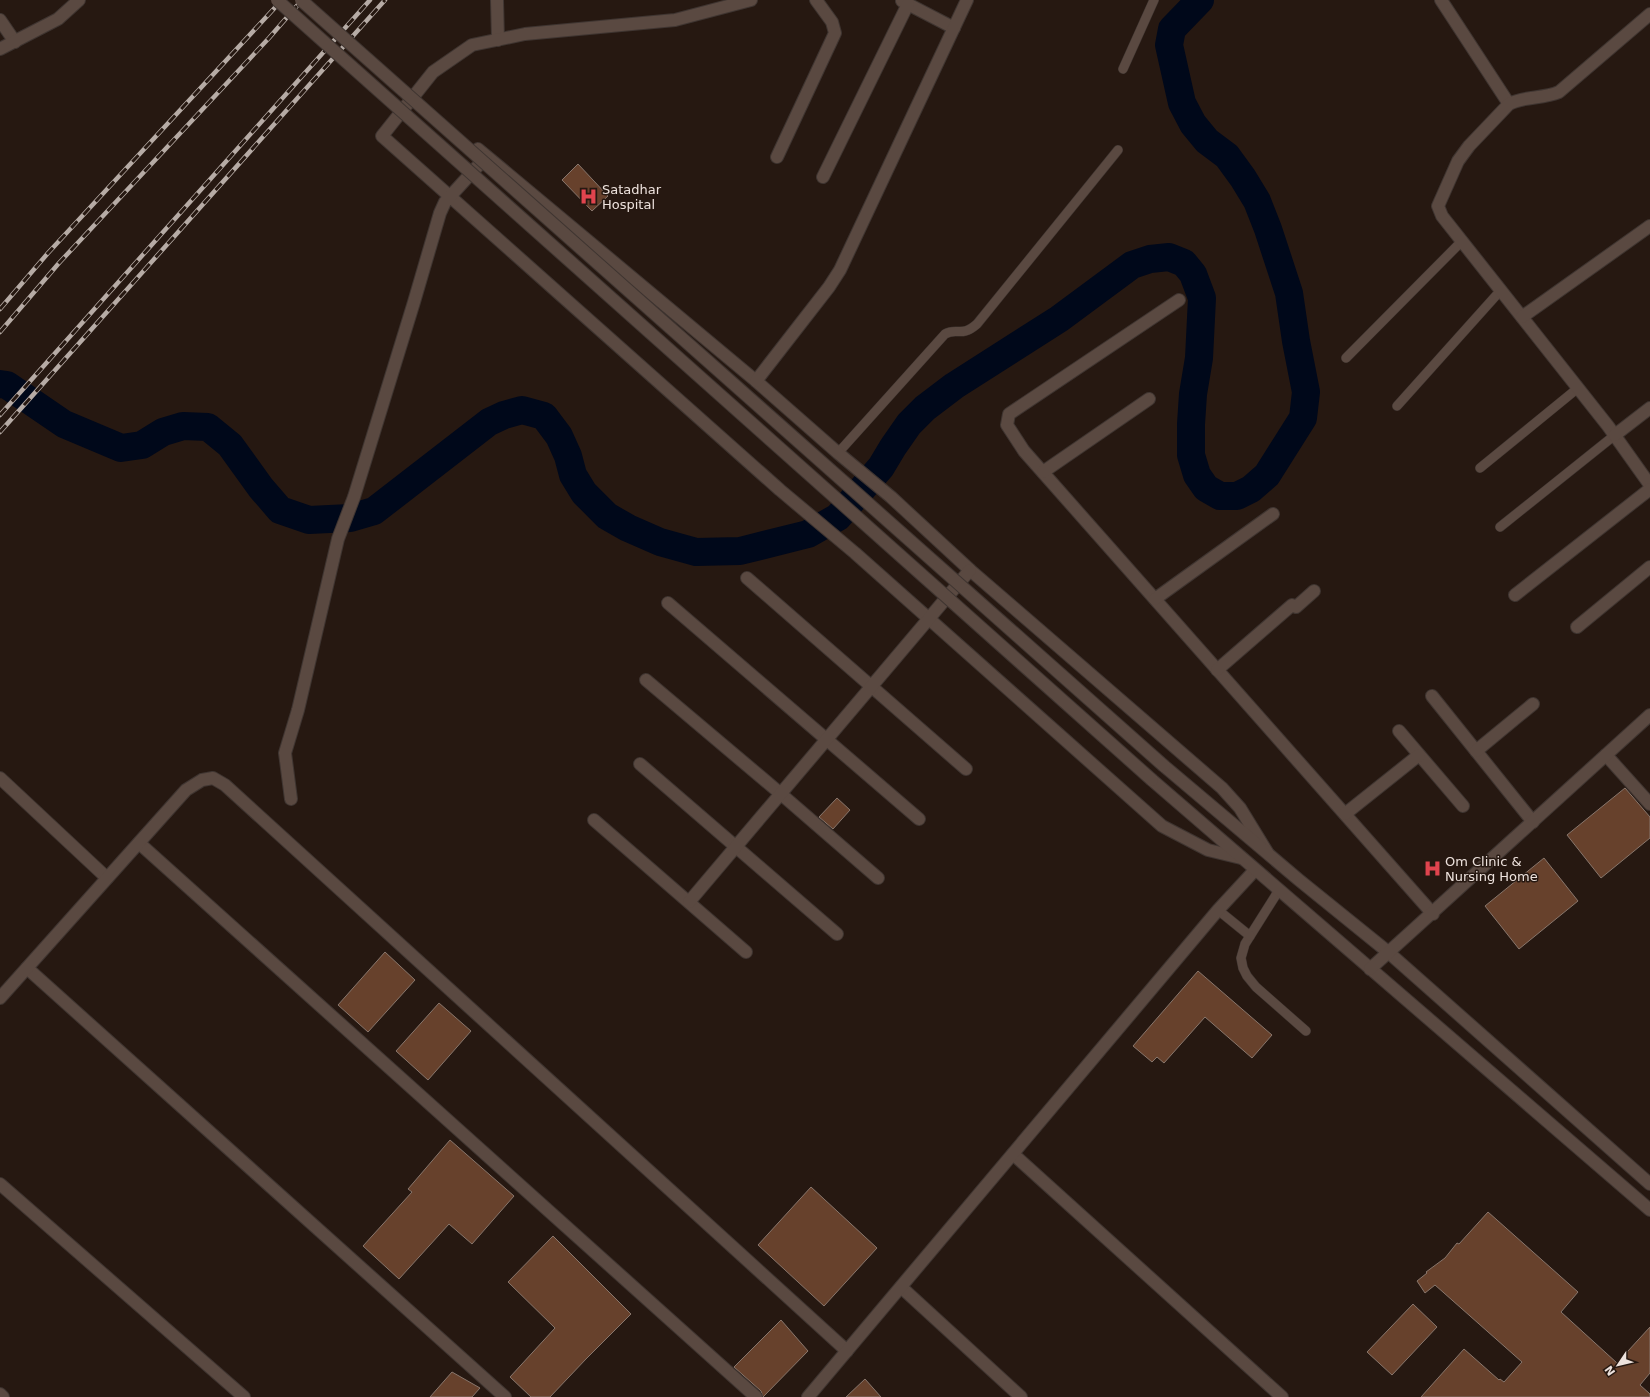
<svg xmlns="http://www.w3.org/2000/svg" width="1650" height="1397" font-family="'DejaVu Sans',sans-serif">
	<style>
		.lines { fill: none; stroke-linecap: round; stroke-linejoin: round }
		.river { stroke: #00081a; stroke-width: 28 }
		.building { fill: #67412c; stroke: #88766c }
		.lane-casing { stroke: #3f3531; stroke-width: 10 }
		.street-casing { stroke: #3f3531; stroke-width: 14 }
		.secondary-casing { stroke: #3f3531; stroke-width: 14 }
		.lane { stroke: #5a4941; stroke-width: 9 }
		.street { stroke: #5a4941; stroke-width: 12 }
		.secondary { stroke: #5a4941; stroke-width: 12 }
		.rail-casing { stroke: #b6aba5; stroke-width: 4.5 }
		.rail { stroke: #261811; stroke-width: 3; stroke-dasharray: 9; stroke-linecap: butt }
		.secondary-bridge-casing { stroke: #3f3531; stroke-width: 14; stroke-linecap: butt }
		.secondary-bridge { stroke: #5a4941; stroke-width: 12 }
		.labels { text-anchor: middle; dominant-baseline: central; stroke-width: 3; stroke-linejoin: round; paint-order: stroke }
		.poi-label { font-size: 13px; fill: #ede2dd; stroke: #261811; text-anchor: start }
	</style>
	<rect width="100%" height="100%" fill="#261811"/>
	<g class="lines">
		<path class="river" d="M0,384L7,385L64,424L121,448L142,445L163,432L183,426L208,427L230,445L261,488L280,510L309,520L350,518L374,511L489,422L504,415L522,410L544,416L559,436L568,456L573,475L584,493L607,516L628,528L660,542L696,552L740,551L808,534L838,517L881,467L893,447L909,424L925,408L954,386L1059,319L1132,265L1150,259L1169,257L1184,263L1193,274L1202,298L1199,358L1193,394L1191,424V455L1197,475L1206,488L1220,496H1237L1251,489L1267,475L1303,418L1306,392L1296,341L1289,293L1268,229L1257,201L1243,178L1227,156L1207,141L1193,124L1182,103L1169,45L1172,29L1200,0"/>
	</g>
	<g class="building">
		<path d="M578,164L608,196L592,211L562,180Z"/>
		<path d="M1625,788L1650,817V838L1601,878L1567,835Z"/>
		<path d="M837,798L850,810L833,829L819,817Z"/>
		<path d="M1544,858L1578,901L1519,949L1485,906Z"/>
		<path d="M385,952L415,980L368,1032L338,1005Z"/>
		<path d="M1198,971L1272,1035L1252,1058L1205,1017L1164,1063L1157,1057L1152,1062L1133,1046Z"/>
		<path d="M439,1003L471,1031L428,1080L396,1051Z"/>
		<path d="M450,1140L514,1196L472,1244L449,1224L399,1279L363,1246L412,1192L408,1189Z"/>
		<path d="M811,1187L877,1248L824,1306L758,1245Z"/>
		<path d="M1488,1212L1578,1292L1561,1312L1617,1363L1650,1327V1373L1640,1385L1650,1394V1397H1421L1464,1349L1499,1380L1500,1379L1504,1382L1522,1362L1435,1285L1425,1293L1417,1281L1427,1273L1426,1272L1445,1258L1457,1243L1459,1244Z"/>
		<path d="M553,1236L631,1314L586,1359L550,1397H531L510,1377L555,1328L508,1282Z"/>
		<path d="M1413,1304L1437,1327L1392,1375L1367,1352Z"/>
		<path d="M781,1320L808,1351L763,1397L761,1391L734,1367Z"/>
		<path d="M452,1372L480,1388L472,1397H430Z"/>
		<path d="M865,1379L881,1397H846Z"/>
	</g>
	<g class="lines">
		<defs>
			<g id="lane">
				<path d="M1123,69L1154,0"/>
				<path d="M1346,358L1462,241"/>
				<path d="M1397,406L1501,290"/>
				<path d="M838,453L945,334C957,327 961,338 977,324L1118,150"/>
				<path d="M1480,468L1578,388"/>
				<path d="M1500,527L1615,435"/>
				<path d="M1279,890L1245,944L1241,958L1243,968L1247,976L1256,987L1306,1031"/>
				<path d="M1218,910L1250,936"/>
			</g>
			<g id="street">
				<path d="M497,0L498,40"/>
				<path d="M751,0L675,20L525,34L472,45L433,72L382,136L780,490L855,553L1162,826L1208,850L1241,858"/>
				<path d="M1441,0L1509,104"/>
				<path d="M902,1L954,28"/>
				<path d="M1650,14L1559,92C1543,99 1524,96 1509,104L1469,146L1458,161L1438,206L1442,216L1608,426L1650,485"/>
				<path d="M0,20L15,42"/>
				<path d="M0,49L58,19L79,0"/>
				<path d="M478,149L756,381L838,453L891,497L970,570L1222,788L1240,808L1267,852"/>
				<path d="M777,157L835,33L832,22L816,0"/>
				<path d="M823,177L908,4"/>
				<path d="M1179,300L1009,414L1007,425L1024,451L1433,914"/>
				<path d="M1522,317L1650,226"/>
				<path d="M756,381L829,287L840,270L967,0"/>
				<path d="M1615,435L1650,408"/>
				<path d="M1043,472L1149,399"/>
				<path d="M747,578L966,769"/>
				<path d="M1515,595L1650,489"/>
				<path d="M1155,599L1273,514"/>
				<path d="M668,603L919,819"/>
				<path d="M1577,627L1650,567"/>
				<path d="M1217,670L1292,605L1296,607L1314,591"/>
				<path d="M646,680L781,794L878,878"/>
				<path d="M1432,696L1533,822"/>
				<path d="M1399,731L1463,806"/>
				<path d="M1476,751L1533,704"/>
				<path d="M1606,755L1650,804"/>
				<path d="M640,764L837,934"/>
				<path d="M0,778L107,878"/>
				<path d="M291,799L285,753L298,710L338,539L354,497L414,302L440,213L445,202L486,157"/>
				<path d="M1345,814L1419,755"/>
				<path d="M594,820L746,952"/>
				<path d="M139,843L756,1397"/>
				<path d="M689,902L970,570"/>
				<path d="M27,968L505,1397"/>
				<path d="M0,998L186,790L202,780L213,778L225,785L847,1351"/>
				<path d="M1013,1154L1282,1397"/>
				<path d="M0,1184L244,1397"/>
				<path d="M901,1287L1021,1397"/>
				<path d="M0,1394L3,1397"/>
				<path d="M808,1397L1218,910L1255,870"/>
			</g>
			<g id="secondary">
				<path d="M1164,766L1299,880L1388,952L1650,1184"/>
				<path d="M1152,780L1650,1210"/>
				<path d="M1370,969L1650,715"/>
			</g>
		</defs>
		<use href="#lane" class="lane-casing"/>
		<use href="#street" class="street-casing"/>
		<use href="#secondary" class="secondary-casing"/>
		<use href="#lane" class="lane"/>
		<use href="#street" class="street"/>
		<use href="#secondary" class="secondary"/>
		<defs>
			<g id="rail">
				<path d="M0,309L48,253L282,0"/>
				<path d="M0,332L59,263L269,38L302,0"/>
				<path d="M0,415L370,0"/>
				<path d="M0,432L385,0"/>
			</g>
		</defs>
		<use href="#rail" class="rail-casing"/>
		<use href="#rail" class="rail"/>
		<defs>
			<g id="secondary-bridge">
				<path d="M277,0L1152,780"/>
				<path d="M301,0L1164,766"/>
			</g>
		</defs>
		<use href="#secondary-bridge" class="secondary-bridge-casing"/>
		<use href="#secondary-bridge" class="secondary-bridge"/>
	</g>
	<defs>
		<symbol id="hospital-bare" viewBox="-9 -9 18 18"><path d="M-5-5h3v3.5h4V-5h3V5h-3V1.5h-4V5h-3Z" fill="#e0444e" stroke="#261811" stroke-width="2.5" paint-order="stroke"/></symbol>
	</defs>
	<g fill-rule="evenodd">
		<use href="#hospital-bare" x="576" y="184" width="25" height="25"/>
		<use href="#hospital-bare" x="1420" y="856" width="25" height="25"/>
	</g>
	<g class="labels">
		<g class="poi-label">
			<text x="602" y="189">Satadhar<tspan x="602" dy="15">Hospital</tspan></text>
			<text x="1445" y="861">Om Clinic &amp;<tspan x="1445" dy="15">Nursing Home</tspan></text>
		</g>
	</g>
	<g transform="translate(1618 1365) rotate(235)" stroke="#261811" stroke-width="3" paint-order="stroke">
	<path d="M0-3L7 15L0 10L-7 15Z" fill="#ede2dd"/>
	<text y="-6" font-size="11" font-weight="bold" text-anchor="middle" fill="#ede2dd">N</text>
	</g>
</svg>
